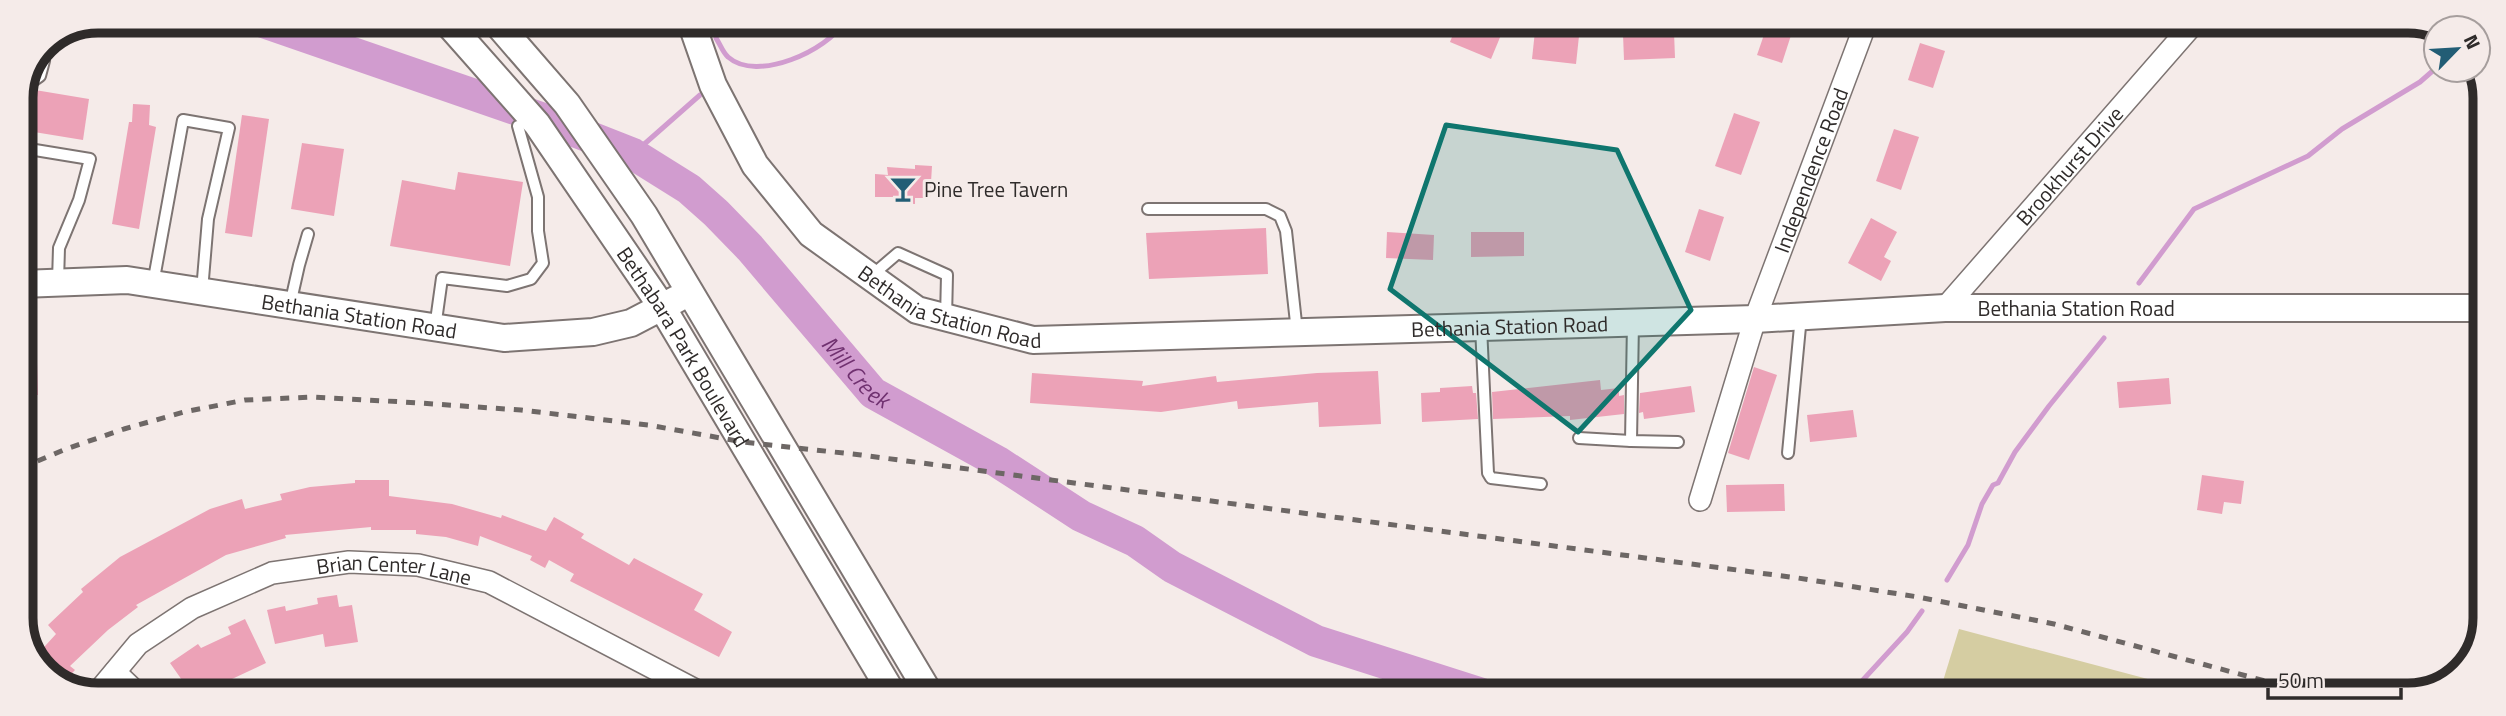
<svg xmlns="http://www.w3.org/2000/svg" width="2506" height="716" font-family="'Titillium Web',sans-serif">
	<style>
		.green { fill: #d5cda2 }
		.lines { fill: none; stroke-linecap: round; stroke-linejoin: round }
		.stream { stroke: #d19ccf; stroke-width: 5 }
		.river { stroke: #d19ccf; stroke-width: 32 }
		.building { fill: #eca2b7 }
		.service-casing { stroke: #7d7472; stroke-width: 14 }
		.minor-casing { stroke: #7d7472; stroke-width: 24 }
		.tertiary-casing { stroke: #7d7472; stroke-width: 30 }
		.service { stroke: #fff; stroke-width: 10 }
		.minor { stroke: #fff; stroke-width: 21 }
		.tertiary { stroke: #fff; stroke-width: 26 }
		.rail { stroke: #6d6765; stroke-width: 5; stroke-dasharray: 9 9; stroke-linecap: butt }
		.marked { fill: #0f766e; fill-opacity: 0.2; stroke: #0f766e; stroke-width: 5; stroke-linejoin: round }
		.labels { text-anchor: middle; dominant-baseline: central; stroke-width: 6; stroke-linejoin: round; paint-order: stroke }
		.street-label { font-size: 21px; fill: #2f2b2a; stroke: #f5ebe9 }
		.poi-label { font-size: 21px; fill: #2f2b2a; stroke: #f5ebe9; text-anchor: start }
		.water-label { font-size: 23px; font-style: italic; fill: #703170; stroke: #f5ebe9 }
		.rim { fill: none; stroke: #2f2b2a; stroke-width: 9 }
	</style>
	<rect width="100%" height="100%" fill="#f5ebe9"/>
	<path class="green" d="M1959,629L2208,695L1939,694Z"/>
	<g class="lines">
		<g class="stream">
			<path d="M722,22L719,25L716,38C720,44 723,53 728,57C757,83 828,50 844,22"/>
			<path d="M633,154L700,95"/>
			<path d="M2139,283L2194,209L2308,156L2342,129L2420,82L2436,68"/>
			<path d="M1947,580L1968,545L1982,504L1993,485L1998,483L2015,452L2049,406L2104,338"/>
			<path d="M1850,694L1907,632L1922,611"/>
		</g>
		<path class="river" id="s1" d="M260,21L544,119L633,154L689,189L716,213L750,248L873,393L998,462L1081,516L1135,541L1172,567L1316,641L1482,694"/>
	</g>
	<g class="building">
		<path d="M1458,22H1470L1501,35L1491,59L1450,42Z"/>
		<path d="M1768,23H1795L1782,63L1757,55Z"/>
		<path d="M1535,31L1579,36L1576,64L1532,59Z"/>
		<path d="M1674,32L1675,58L1624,60L1623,34Z"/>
		<path d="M1920,43L1945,51L1933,88L1908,80Z"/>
		<path d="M35,90L89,99L83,140L28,131Z"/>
		<path d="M133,104L150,105L149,125L156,127L139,229L112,224L129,122H132Z"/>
		<path d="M1734,113L1760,122L1741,175L1715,166Z"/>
		<path d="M242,115L269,119L252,237L225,233Z"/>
		<path d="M1894,129L1919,137L1901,190L1876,181Z"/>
		<path d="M302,143L344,149L334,216L291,209Z"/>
		<path d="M915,165L932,166L930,198H915V204L894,203V197H875V174L888,175L887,167L915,169Z"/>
		<path d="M458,172L523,182L510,266L390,246L402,180L455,190Z"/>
		<path d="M1699,209L1724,217L1710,261L1685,252Z"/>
		<path d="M1871,218L1897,232L1884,257L1891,261L1881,281L1848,263Z"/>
		<path d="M1266,228L1268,274L1149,279L1146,233Z"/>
		<path d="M1387,232L1434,235L1433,260L1386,258Z"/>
		<path d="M1471,232H1524V256L1471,257Z"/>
		<path d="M21,362H37L38,395H21Z"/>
		<path d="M1754,367L1777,375L1749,460L1728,453Z"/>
		<path d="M1378,371L1381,424L1319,427L1318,402L1238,409L1237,401L1161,412L1030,403L1032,373L1143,381L1142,386L1216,376L1217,382L1317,373Z"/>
		<path d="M2169,378L2171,404L2119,408L2117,382Z"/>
		<path d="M1600,380L1601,390L1619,388V396L1624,395V414L1570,420V416L1493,419L1492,392Z"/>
		<path d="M1472,386L1473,393H1476L1478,419L1422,422L1421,393L1440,392V388Z"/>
		<path d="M1691,386L1695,412L1644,419L1643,412L1639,413L1640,393Z"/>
		<path d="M1853,410L1857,437L1810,442L1807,415Z"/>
		<path d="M2202,475L2244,481L2241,504L2224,502L2222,514L2197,510Z"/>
		<path d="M355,480H389V496L452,504L501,518L502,515L546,531L554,517L584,534L581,538L629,565L634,558L703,594L694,610L732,632L719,657L570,581L574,574L549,560L545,568L530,560L532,556L480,536L478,546L446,537L416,534V530H371V527L285,535L286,538L226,555L136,605L138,607L108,630L70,666L75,670L63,683L40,668L35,657L56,634L48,625L83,592L81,589L120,557L210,509L242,499L245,509L282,500L280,494L310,487L355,483Z"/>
		<path d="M1784,484L1785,511L1727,512L1726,485Z"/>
		<path d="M337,595L339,607L352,605L358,642L325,647L323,634L275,644L267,610L285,606L286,611L318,604L317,598Z"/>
		<path d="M245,619L266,663L232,679L213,693H191L170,663L198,644L201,648L231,634L228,627Z"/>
	</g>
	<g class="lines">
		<defs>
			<g id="service">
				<path d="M26,86L40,76L44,61L38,57"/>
				<path d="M21,142L29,149L90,159L79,200L59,248L58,281"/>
				<path d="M1148,209H1266L1280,216L1286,231L1297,332"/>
				<path d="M870,277L898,253L947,275L946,318"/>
				<path d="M153,284L183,120L229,128L208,219L202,291"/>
				<path d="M290,305L299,265L308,234"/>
				<path d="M1633,322L1631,441L1678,442"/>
				<path d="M1481,327L1488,473L1491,478L1541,484"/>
				<path d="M435,328L442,278L507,286L531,279L543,263L538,231V197L518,126"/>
				<path d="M1579,438L1631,441"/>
				<path d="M1788,453L1801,316"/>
			</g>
			<g id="minor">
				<path id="s2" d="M1945,308L2194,23"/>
				<path id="s3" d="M1700,500L1755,319L1866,23"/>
				<path d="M115,672L137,693"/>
				<path id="s4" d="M98,692L138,644L192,608L272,573L349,562L418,565L489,582L701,693"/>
			</g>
			<g id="tertiary">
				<path id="s5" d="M446,21L537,124L662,307L892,693"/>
				<path d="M495,21L567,104L644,215L929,693"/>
				<path id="s6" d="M691,22L713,85L755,165L811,234L917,310L1033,340L1755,319L1945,308H2484"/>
				<path id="s7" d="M21,284L127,280L504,338L593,332L631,323L677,299"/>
			</g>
		</defs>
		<use href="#service" class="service-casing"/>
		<use href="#minor" class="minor-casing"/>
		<use href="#tertiary" class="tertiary-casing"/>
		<use href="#service" class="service"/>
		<use href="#minor" class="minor"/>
		<use href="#tertiary" class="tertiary"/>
		<path class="rail" d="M21,468L66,449L124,429L184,412L245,400L313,397L404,402L521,410L648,425L743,442L861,455L1798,578L1918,597L2054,624L2317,695"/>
	</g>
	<path class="marked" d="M1446,125L1617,150L1691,310L1578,432L1390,289Z"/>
	<defs>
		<symbol id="bar-bare" viewBox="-9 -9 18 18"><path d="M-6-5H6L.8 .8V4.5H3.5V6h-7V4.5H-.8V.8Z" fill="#225d75" stroke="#f5ebe9" stroke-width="2.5" paint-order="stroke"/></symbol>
	</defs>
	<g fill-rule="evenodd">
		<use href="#bar-bare" x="884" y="170" width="38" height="38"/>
	</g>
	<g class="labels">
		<g class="street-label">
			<text stroke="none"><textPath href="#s2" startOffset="189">Brookhurst Drive</textPath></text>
			<text stroke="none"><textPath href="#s3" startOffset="348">Independence Road</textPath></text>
			<text stroke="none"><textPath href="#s6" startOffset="406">Bethania Station Road</textPath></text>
			<text stroke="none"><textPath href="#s6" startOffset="1540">Bethania Station Road</textPath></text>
			<text stroke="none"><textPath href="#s7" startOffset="341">Bethania Station Road</textPath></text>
			<text stroke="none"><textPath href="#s6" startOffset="973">Bethania Station Road</textPath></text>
			<text stroke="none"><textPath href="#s5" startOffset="404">Bethabara Park Boulevard</textPath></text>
			<text stroke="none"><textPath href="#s4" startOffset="338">Brian Center Lane</textPath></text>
		</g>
		<g class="poi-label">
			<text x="924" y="189">Pine Tree Tavern</text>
		</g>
		<g class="water-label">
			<text stroke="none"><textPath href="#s1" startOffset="710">Mill Creek</textPath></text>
		</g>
	</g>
	<path d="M0 0H2506V716H0ZM98 33H2408A65 65 0 0 1 2473 98V618A65 65 0 0 1 2408 683H98A65 65 0 0 1 33 618V98A65 65 0 0 1 98 33Z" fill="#f5ebe9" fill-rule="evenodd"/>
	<path class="rim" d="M98 33H2408A65 65 0 0 1 2473 98V618A65 65 0 0 1 2408 683H98A65 65 0 0 1 33 618V98A65 65 0 0 1 98 33Z"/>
	<g transform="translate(2457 49) rotate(65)"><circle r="33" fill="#f5ebe9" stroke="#a69e9d" stroke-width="2"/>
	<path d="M0-5L12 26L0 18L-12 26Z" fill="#225d75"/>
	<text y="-10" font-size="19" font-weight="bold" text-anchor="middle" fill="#2f2b2a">N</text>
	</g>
	<path d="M2268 688v10h133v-10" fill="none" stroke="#2f2b2a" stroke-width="3.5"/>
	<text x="2278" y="688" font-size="21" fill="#2f2b2a" stroke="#f5ebe9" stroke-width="5" paint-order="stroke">50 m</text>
</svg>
